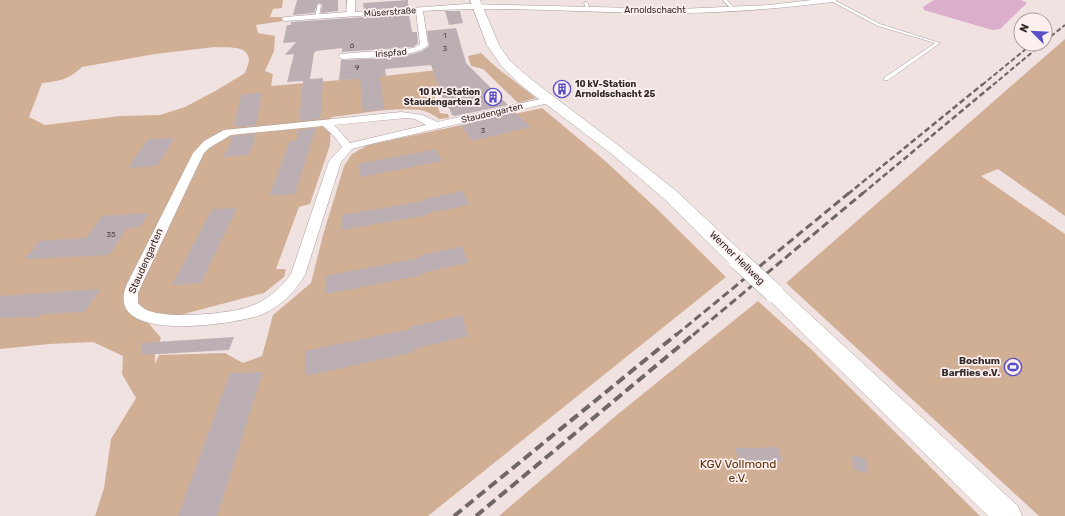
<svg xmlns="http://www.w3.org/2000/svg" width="1065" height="516" font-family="Rubik,sans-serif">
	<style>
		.green { fill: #d1af95; fill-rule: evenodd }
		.water { fill: #dbaecb }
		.building { fill: #bcafb3 }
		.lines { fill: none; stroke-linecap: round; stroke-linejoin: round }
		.service-casing { stroke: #ab9d9d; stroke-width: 1 }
		.minor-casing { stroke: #ab9d9d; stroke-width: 1 }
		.secondary-casing { stroke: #ab9d9d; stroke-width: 1 }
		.service { fill: #fff; fill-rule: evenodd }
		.minor { fill: #fff; fill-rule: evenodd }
		.secondary { fill: #fff; fill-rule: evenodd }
		.rail-far3 { stroke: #6f6666; stroke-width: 2; stroke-dasharray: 5 2.5; stroke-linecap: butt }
		.rail-far2 { stroke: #6f6666; stroke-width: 2.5; stroke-dasharray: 6 3; stroke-linecap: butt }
		.rail-far1 { stroke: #6f6666; stroke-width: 3; stroke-dasharray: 8 4; stroke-linecap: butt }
		.rail { stroke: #6f6666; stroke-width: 4; stroke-dasharray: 10 5; stroke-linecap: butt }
		.secondary-bridge-casing { stroke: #ab9d9d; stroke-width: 20; stroke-linecap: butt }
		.secondary-bridge { stroke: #fff; stroke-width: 19 }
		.labels { text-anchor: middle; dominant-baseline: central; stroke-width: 3.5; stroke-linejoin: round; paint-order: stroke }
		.number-label { font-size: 8px; fill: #524b4c }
		.far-street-label { font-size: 9px; fill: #2f2a29; stroke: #feefef }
		.far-poi-label { font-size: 9px; font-weight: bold; fill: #2f2a29; stroke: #feefef; text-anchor: start }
		.street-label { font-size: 10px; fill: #2f2a29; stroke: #feefef }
		.poi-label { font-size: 10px; font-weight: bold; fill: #2f2a29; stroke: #feefef; text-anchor: end }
		.near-park-label { font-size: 12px; fill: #5a320d; stroke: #feefef }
	</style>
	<rect width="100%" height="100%" fill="#f1e2e2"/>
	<g class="green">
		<path d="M0,0H283L282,8L273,9L270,17H282L283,21L256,25L258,33L275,36L274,51L265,71L273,74L271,86L375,77L447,69L448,80L433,92L440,113L448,114L449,118L439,119C434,115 427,111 420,110C391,107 360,114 331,117L330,145L310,204L299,207L276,269H286L284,277L264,293L180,315L146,320L161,338L155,354V364L159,355L225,353L243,363L262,356L273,315L311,283L323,235L344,166L352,154L368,145L542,108L603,159L656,208L726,277L428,516H95L104,488L111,439L136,398L122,374L123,356L93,342L50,344L0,349ZM215,47C225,48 248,44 249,60C249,64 246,69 245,73L217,90L185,107L160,115L120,116L45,125L29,117L42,83C60,81 68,80 82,67L155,54Z"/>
		<path d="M1065,39V216L998,169L981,176L1065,234V516H1039L786,283Z"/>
		<path d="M481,53L496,67L536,98L518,103L483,69L471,66L468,56Z"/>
		<path d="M758,301L812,350L980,516H499L618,414Z"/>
	</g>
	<path class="water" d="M934,0H1021L1027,3L1000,29L992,30L924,10L923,7Z"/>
	<g class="building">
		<path d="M297,0H338V11L321,13L322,4L318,3L317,4L314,13L293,15Z"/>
		<path d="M408,0V7L364,10L363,3Z"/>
		<path d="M445,11H460L463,23L449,25Z"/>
		<path d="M409,14L412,32H417L418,43L413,47L342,52V48L316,51L314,53L310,79L323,78L321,113L320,119L299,121L303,81L287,82L294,54L285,55L296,42L283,43L287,25H291V22Z"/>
		<path d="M456,28L466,63L508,105L455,116L452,115L449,108H446L431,65L385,69L386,76L380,77L384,109L363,112L360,79L339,80L341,60L389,58L413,54L422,51L429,46L427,31Z"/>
		<path d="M262,92L256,125L234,127L241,95Z"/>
		<path d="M515,112L531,127L472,141L461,125Z"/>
		<path d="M316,128L295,194L269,196L290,141L297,140L298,130Z"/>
		<path d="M255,134L254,143L248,155L223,157L230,145L232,136Z"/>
		<path d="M175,138L157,166L128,168L148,139Z"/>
		<path d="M436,149L442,161L361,177L358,164Z"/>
		<path d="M463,191L469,205L427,213L428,215L342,230L341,215L424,201V199Z"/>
		<path d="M237,208L201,283L172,285L212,209Z"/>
		<path d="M149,213L140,227L127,228L109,255L25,259L39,241L86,238L102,216Z"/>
		<path d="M462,246L468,263L423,273V275L326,294L325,276L419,258L418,256Z"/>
		<path d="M100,289L85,312L41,314L39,317L0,318V296Z"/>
		<path d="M462,315L468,336L414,349L415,352L305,376V351L411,329L410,327Z"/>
		<path d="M234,337L229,350L142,355L141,343Z"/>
		<path d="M263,372L217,516H178L230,373Z"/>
		<path d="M765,447H778L783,462H739L735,448H765Z"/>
		<path d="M852,455L866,458L868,473L854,470Z"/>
	</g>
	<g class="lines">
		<defs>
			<g id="service">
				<path d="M723,0H727L734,8V10H732Z"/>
				<path d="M829,0H834L880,24L940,43L888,80H884V78L935,43L878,26Z"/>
				<path d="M586,2L588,3L589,10L586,9L584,3Z"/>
				<path d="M318,4L321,5L319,17L317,18L315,17Z"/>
			</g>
			<g id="minor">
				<path d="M347,0H355V12L466,4L679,9L769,5L812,0H837L833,2C782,8 730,13 678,13C593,14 508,5 423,11L428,45C416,59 363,57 343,59L340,58L339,56L340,54L414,48L420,44L416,12L285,21L281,19L285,17L347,12Z"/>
				<path d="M549,97L554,100L553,102L371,144L352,149L341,162L305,275C295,292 281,306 263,314C236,325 100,345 127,284L193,153L204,141L224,130L401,112L423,115L437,122ZM406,118L415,119L426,125L350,143L334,125ZM323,126L334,136L342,147L329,161L291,274C281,288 267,300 251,306C232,314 163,320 145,309C143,308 140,305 138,303V293L142,284L191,180L204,153L209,148L231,135Z"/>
			</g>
			<g id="secondary">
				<path d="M470,0H480L499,45L510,61L532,80L623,149L675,190L745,255L748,260L745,265L738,267L731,265L663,198L613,155L522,86L502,67L487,45Z"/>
				<path d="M774,286L781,288L1018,506L1022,516H988L767,298L764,293L767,288Z"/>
			</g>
		</defs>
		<use href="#service" class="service-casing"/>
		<use href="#minor" class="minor-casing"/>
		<use href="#secondary" class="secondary-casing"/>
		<use href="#service" class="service"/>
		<use href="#minor" class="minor"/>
		<use href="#secondary" class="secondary"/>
		<g class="rail-far3">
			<path d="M1045,41L1065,25"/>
			<path d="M982,85L1032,44"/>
			<path d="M993,85L1042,44"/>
		</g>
		<g class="rail-far2">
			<path d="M848,194L983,84"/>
			<path d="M862,194L994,84"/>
		</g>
		<g class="rail-far1">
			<path d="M676,335L849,193"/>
			<path d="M693,335L863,193"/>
		</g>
		<g class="rail">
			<path d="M454,516L677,334"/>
			<path d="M476,516L694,334"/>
		</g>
		<defs>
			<path id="secondary-bridge" d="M738,260L774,293"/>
		</defs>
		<use href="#secondary-bridge" class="secondary-bridge-casing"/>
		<use href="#secondary-bridge" class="secondary-bridge"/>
	</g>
	<defs>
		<symbol id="building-ring" viewBox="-11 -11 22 22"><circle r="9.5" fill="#feefef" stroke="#5750c8" stroke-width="1.5"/><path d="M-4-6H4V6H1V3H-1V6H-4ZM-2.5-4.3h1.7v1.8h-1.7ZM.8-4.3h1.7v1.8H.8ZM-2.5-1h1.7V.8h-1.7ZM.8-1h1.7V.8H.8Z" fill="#5750c8"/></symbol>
		<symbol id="stadium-ring" viewBox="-11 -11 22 22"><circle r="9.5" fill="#feefef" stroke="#5750c8" stroke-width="1.5"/><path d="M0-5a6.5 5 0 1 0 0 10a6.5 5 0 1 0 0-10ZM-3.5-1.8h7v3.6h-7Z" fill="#5750c8"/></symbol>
	</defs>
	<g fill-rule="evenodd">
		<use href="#building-ring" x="552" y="79" width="20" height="20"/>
		<use href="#building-ring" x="483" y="87" width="20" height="20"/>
		<use href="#stadium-ring" x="1003" y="357" width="20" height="20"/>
	</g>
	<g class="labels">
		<g class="number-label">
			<text x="445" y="35">1</text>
			<text x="352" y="45">6</text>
			<text x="445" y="48">3</text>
			<text x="357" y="67">9</text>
			<text x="483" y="130">3</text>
			<text x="111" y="234">35</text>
		</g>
		<g class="far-street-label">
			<text x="655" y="10">Arnoldschacht</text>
			<text transform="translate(390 12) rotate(-4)">Müserstraße</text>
			<text transform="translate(391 53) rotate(-5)">Irispfad</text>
			<text transform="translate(492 113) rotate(-13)">Staudengarten</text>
		</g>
		<g class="far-poi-label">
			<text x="575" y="84">10 kV-Station<tspan x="575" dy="10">Arnoldschacht 25</tspan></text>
			<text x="480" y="92" text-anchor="end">10 kV-Station<tspan x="480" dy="10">Staudengarten 2</tspan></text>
		</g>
		<g class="street-label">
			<text transform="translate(737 258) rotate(44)">Werner Hellweg</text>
			<text transform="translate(146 261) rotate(-66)">Staudengarten</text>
		</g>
		<g class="poi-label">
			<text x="1000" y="361">Bochum<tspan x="1000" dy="12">Barflies e.V.</tspan></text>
		</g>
		<g class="near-park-label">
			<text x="738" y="464">KGV Vollmond<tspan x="738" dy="14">e.V.</tspan></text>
		</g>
	</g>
	<g transform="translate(1033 32) rotate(294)"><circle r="19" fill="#feefef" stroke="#aba0a0"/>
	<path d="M0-3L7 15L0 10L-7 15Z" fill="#5750c8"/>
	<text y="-6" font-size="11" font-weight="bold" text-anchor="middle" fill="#2f2a29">N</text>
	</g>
</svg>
